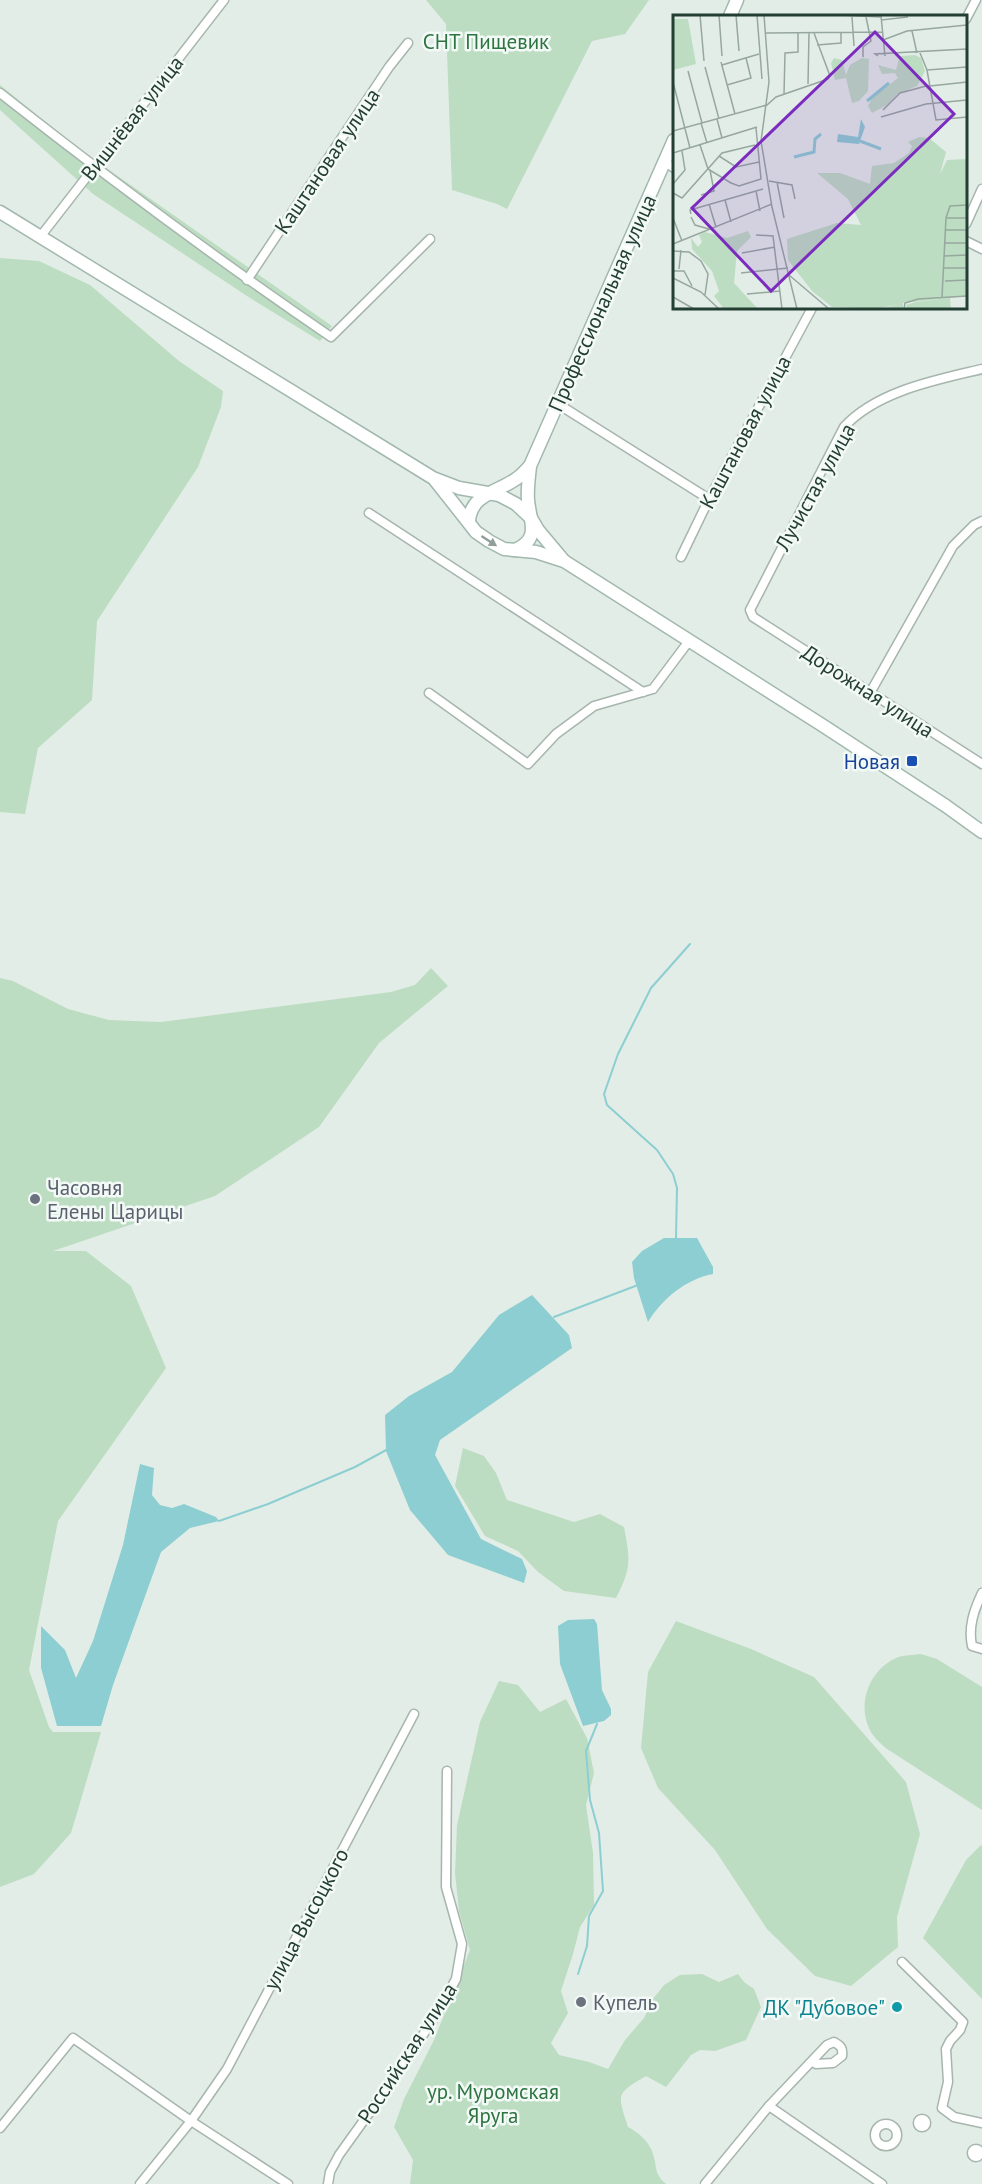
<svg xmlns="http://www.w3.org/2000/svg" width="982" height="2184" font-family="'PT Sans',sans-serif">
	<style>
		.green { fill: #bcddc1 }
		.water { fill: #8cced1 }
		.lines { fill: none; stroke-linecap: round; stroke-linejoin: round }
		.stream { stroke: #8cced1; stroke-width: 2 }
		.street-casing { stroke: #a6b5ad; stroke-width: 11 }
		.secondary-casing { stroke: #a1b8ae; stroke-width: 15 }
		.street { stroke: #fff; stroke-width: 8 }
		.secondary { stroke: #fff; stroke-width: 12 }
		.oneway { fill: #919e99 }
		.transit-dot { fill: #1a4fb4; stroke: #f3f9f6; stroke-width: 2 }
		.worship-dot { fill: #6b7280; stroke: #f3f9f6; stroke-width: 2 }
		.culture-dot { fill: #0f9aa8; stroke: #f3f9f6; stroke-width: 2 }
		.labels { text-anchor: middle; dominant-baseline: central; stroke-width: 5; stroke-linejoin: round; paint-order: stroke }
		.park-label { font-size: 21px; fill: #2d7441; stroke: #f3f9f6 }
		.street-label { font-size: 21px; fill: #233e33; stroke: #f3f9f6 }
		.transit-label { font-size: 21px; fill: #164399; stroke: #f3f9f6; text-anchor: end }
		.worship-label { font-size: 21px; fill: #5b616d; stroke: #f3f9f6; text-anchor: start }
		.culture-label { font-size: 21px; fill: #0d838f; stroke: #f3f9f6; text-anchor: end }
		.inset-river { fill: none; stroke: #8cced1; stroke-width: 3 }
		.inset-road { fill: none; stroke: #96a79f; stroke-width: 1.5 }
		.view { fill: #7b2cbf; fill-opacity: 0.15; stroke: #7b2cbf; stroke-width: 3 }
		.inset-edge { fill: none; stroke: #233e33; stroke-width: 3 }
	</style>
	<rect width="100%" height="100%" fill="#e3ede7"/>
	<g class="green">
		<path d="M426,0H649L625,34L592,41L507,209L497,204L452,190L446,24Z"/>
		<path d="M0,85L82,151L332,326L320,341L250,298L93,194L0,110Z"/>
		<path d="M0,258L39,261L90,285L179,361L223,391L221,407L198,467L97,621L92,700L38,748L25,814L0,812Z"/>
		<path d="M431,968L448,986L379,1043L319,1127L215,1196L53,1251H86L131,1286L166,1368L58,1521L29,1670L49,1727L53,1732H101L71,1833L34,1874L0,1887V978L13,981L68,1009L109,1020L161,1022L391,992L415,985Z"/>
		<path d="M463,1448L484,1456L496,1473L507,1500L574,1522L600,1514L624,1527C630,1560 632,1567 616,1598L564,1591L538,1572L518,1551L485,1536L455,1486Z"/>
		<path d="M676,1621L751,1649L814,1677L906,1782L920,1834L897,1917L898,1947L851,1986L815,1976L767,1929L715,1850L658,1788L641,1748L648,1672Z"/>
		<path d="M921,1654L937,1659L982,1687V1810L887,1749C880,1743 872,1736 869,1728C856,1700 873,1664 902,1656C908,1655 915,1655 921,1654Z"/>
		<path d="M499,1681L518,1685L540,1712L566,1699L587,1738L594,1773L586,1805L593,1853L594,1905L580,1927L573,1954L561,1991L568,2013L551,2043L559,2055L589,2062L608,2069L625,2040L644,2018L652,2000L664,1985L680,1975L702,1974L719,1982L738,1974L744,1982L754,1989L761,2007L746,2040L715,2051L700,2050L691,2055L666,2087L646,2076C616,2094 617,2093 628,2127C639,2133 649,2141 653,2154C658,2169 653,2172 666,2184H410L413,2160L394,2127L404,2099L434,2040L470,1950L459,1911L455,1873L457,1825L480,1722Z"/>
		<path d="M981,1845L982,1846V1999L923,1938L966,1860Z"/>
	</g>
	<g class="water">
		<path d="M664,1238H697L713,1267V1274C686,1279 662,1299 648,1322L634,1278L632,1262L642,1251Z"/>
		<path d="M532,1295L569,1335L572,1348L440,1440L435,1455L481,1539L522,1559L527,1571L524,1583L448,1555L410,1510L386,1451L385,1415L409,1396L452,1372L499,1315Z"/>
		<path d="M140,1464L154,1468L152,1495L160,1505L172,1508L184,1504L216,1517L219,1521L190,1528L161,1552L113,1685L101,1726H57L41,1668V1626L65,1650L76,1678L93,1641L123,1545Z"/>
		<path d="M594,1619L597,1624L602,1690L611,1709V1715L604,1721L583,1726L560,1664L558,1626L568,1620Z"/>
	</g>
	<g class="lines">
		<g class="stream">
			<path d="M676,1238L677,1188L673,1174L657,1150L607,1105L604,1094L618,1054L651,988L690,944"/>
			<path d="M554,1317L638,1285"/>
			<path d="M219,1521L268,1504L355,1467L388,1449"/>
			<path d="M578,1974L587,1946L589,1916L603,1891L599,1833L590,1800L586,1751L597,1724"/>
		</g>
		<defs>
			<g id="street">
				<path d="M966,19L976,0"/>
				<path d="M0,93C108,178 218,260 331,337L430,239"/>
				<path d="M665,162L674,168"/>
				<path d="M966,224L982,189"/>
				<path d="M40,237L224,0"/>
				<path d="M966,241L982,249"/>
				<path d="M247,280L389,67L408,43"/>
				<path d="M982,369C936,380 877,391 844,427L750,610L753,617L982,764"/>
				<path d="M558,404L709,499"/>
				<path d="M369,513L643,692"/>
				<path d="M681,557L709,499L812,308"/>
				<path d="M429,693L528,764L556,734L594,706L653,689L689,641"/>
				<path d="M870,693L953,546L974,525L982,521"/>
				<path d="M982,1593C974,1610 968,1627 972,1646L982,1649"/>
				<path d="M902,1962L963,2022L960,2030L950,2041L946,2049L948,2082L942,2108L954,2117L982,2123"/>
				<path d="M769,2106L882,2184"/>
				<circle cx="922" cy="2123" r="4"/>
				<circle cx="886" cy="2135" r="11"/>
				<path d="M0,2128L73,2038L191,2121L288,2184"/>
				<circle cx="976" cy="2153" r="4"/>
				<path d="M140,2184L191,2121L227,2069L414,1714"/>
				<path d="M328,2184L330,2172L339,2155L387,2088L435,2017L456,1979L462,1944L446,1887L447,1771"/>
				<path d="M705,2184L769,2106L827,2045L834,2042C841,2046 843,2048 842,2056L833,2063L816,2064L812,2061"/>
			</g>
			<g id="secondary">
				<path d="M730,16L737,0"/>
				<path d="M0,212L433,478L459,488L499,495L516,504L531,518L538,530L564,561"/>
				<path d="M435,480L476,532L489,541L504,549L536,552L564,561L822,725L946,806L982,832"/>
				<path d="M469,521C471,494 498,492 516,479C521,476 526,470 530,466"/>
				<path d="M515,550C541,539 530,522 528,500C527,489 529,477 530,466L674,140"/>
			</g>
		</defs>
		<use href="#street" class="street-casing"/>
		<use href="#secondary" class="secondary-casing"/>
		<use href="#street" class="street"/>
		<use href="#secondary" class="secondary"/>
	</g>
	<defs><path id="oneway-solid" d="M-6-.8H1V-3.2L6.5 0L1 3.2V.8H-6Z" transform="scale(1.5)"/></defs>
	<use class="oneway" href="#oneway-solid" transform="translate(489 541) rotate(33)"/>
	<rect class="transit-dot" x="906" y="755" width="12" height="12" rx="3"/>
	<g class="worship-dot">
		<circle cx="35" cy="1199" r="6"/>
		<circle cx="581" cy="2002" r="6"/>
	</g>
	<circle class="culture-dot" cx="897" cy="2007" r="6"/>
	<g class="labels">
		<g class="park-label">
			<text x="486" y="41">СНТ Пищевик</text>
			<text x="493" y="2091">ур. Муромская<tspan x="493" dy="24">Яруга</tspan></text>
		</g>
		<g class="street-label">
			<text transform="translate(132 118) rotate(-52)">Вишнёвая улица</text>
			<text transform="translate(327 161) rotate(-56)">Каштановая улица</text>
			<text transform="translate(602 303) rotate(-66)">Профессиональная улица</text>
			<text transform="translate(745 432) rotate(-62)">Каштановая улица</text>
			<text transform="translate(815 487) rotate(-61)">Лучистая улица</text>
			<text transform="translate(868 691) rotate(33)">Дорожная улица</text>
			<text transform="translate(306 1919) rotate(-62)">улица Высоцкого</text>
			<text transform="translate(407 2053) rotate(-57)">Российская улица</text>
		</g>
		<g class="transit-label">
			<text x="900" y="761">Новая</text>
		</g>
		<g class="worship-label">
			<text x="47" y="1187">Часовня<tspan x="47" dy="24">Елены Царицы</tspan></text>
			<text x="593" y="2002">Купель</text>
		</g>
		<g class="culture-label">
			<text x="885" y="2007">ДК "Дубовое"</text>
		</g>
	</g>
	<g transform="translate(673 15)">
		<rect width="294" height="294" fill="#e3ede7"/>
		<path d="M0,4H15L23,49L0,55ZM242,40L248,43L252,56L244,71L224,79L214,90L199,98L195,91L199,83L225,63L222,58L209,59L205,50L223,55L227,41ZM161,43L169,45L173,60L177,50L189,43L196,44L195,76L186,86L179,88L173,63L162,65L158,48ZM246,122L256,123L273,137L267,159L274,145L294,144V281L230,288V294H209L225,289L205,294L159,292L139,276L115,245L114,224L164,208L188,210L175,184L144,158H167L197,169L199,151L221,148L236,138L239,131L235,127ZM75,216L78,222L64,236L61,268L85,294H51L41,281L46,276L39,256L19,234L18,223L25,232L29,227L26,220L32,217L54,223ZM277,283L278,294H234L233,290L242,287Z" fill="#bcddc1"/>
		<path d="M188,104L192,112L186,129L164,127L165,119L185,122Z" fill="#8cced1"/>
		<path class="inset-river" d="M194,86L216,68M187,126L208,134M121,142L141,137L142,124L148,119"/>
		<path class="inset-road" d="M27,0L31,46M46,0L49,41M63,0L66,36M84,0L89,64M91,0L96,67L88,126L99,192L124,294M166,0L208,2M208,1L212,41M179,2L181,31M208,5L235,2M239,16L244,38M93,18L209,17M210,25L234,16L294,10M144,30L168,28V18M247,38L254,55L263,105L294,102M205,41L202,39L294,34M190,42V32L198,26L193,2M48,47L62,99M49,50L86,39M32,52L46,104M254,55L294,52M15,56L29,108M0,67L17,133M135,69L136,18M54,70L78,63L73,43M257,71L294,67M111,79L112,38L125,37V18M210,95L227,78L257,70M208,102L253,89L294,85M44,104L49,123M28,108L34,128M0,116L94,90L103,82L155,64L157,61L141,18M27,130L35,154L58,168L66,171L88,164L83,113M0,138L84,112M46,141L63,152L86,147M96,166L119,170L122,184M104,167L111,203M0,169L12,155L9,136M83,176L87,196M0,178L9,183L49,138L82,130M28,180L41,176L37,155M52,185L58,207M36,189L43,212M18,199L17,195L90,174M18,202L22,210L36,214M0,203L9,226M274,203H294M273,215H294M83,220L100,221L109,294M272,228H294M0,229L99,189M0,236L16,237L28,246L35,259L32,280M69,238L102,232M271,241L294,240M271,253H294M6,254L8,235M0,256H11L19,271M68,258L115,253M116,260L156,294M0,263L28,277L46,294M272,266L294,265M74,279L107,276M0,282L21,294M269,282L273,203L277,191L294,190M231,294L232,288L245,284L294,281"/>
		<path class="view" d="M202,17L281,99L98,276L19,193Z"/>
		<rect width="294" height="294" class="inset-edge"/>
	</g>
</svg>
